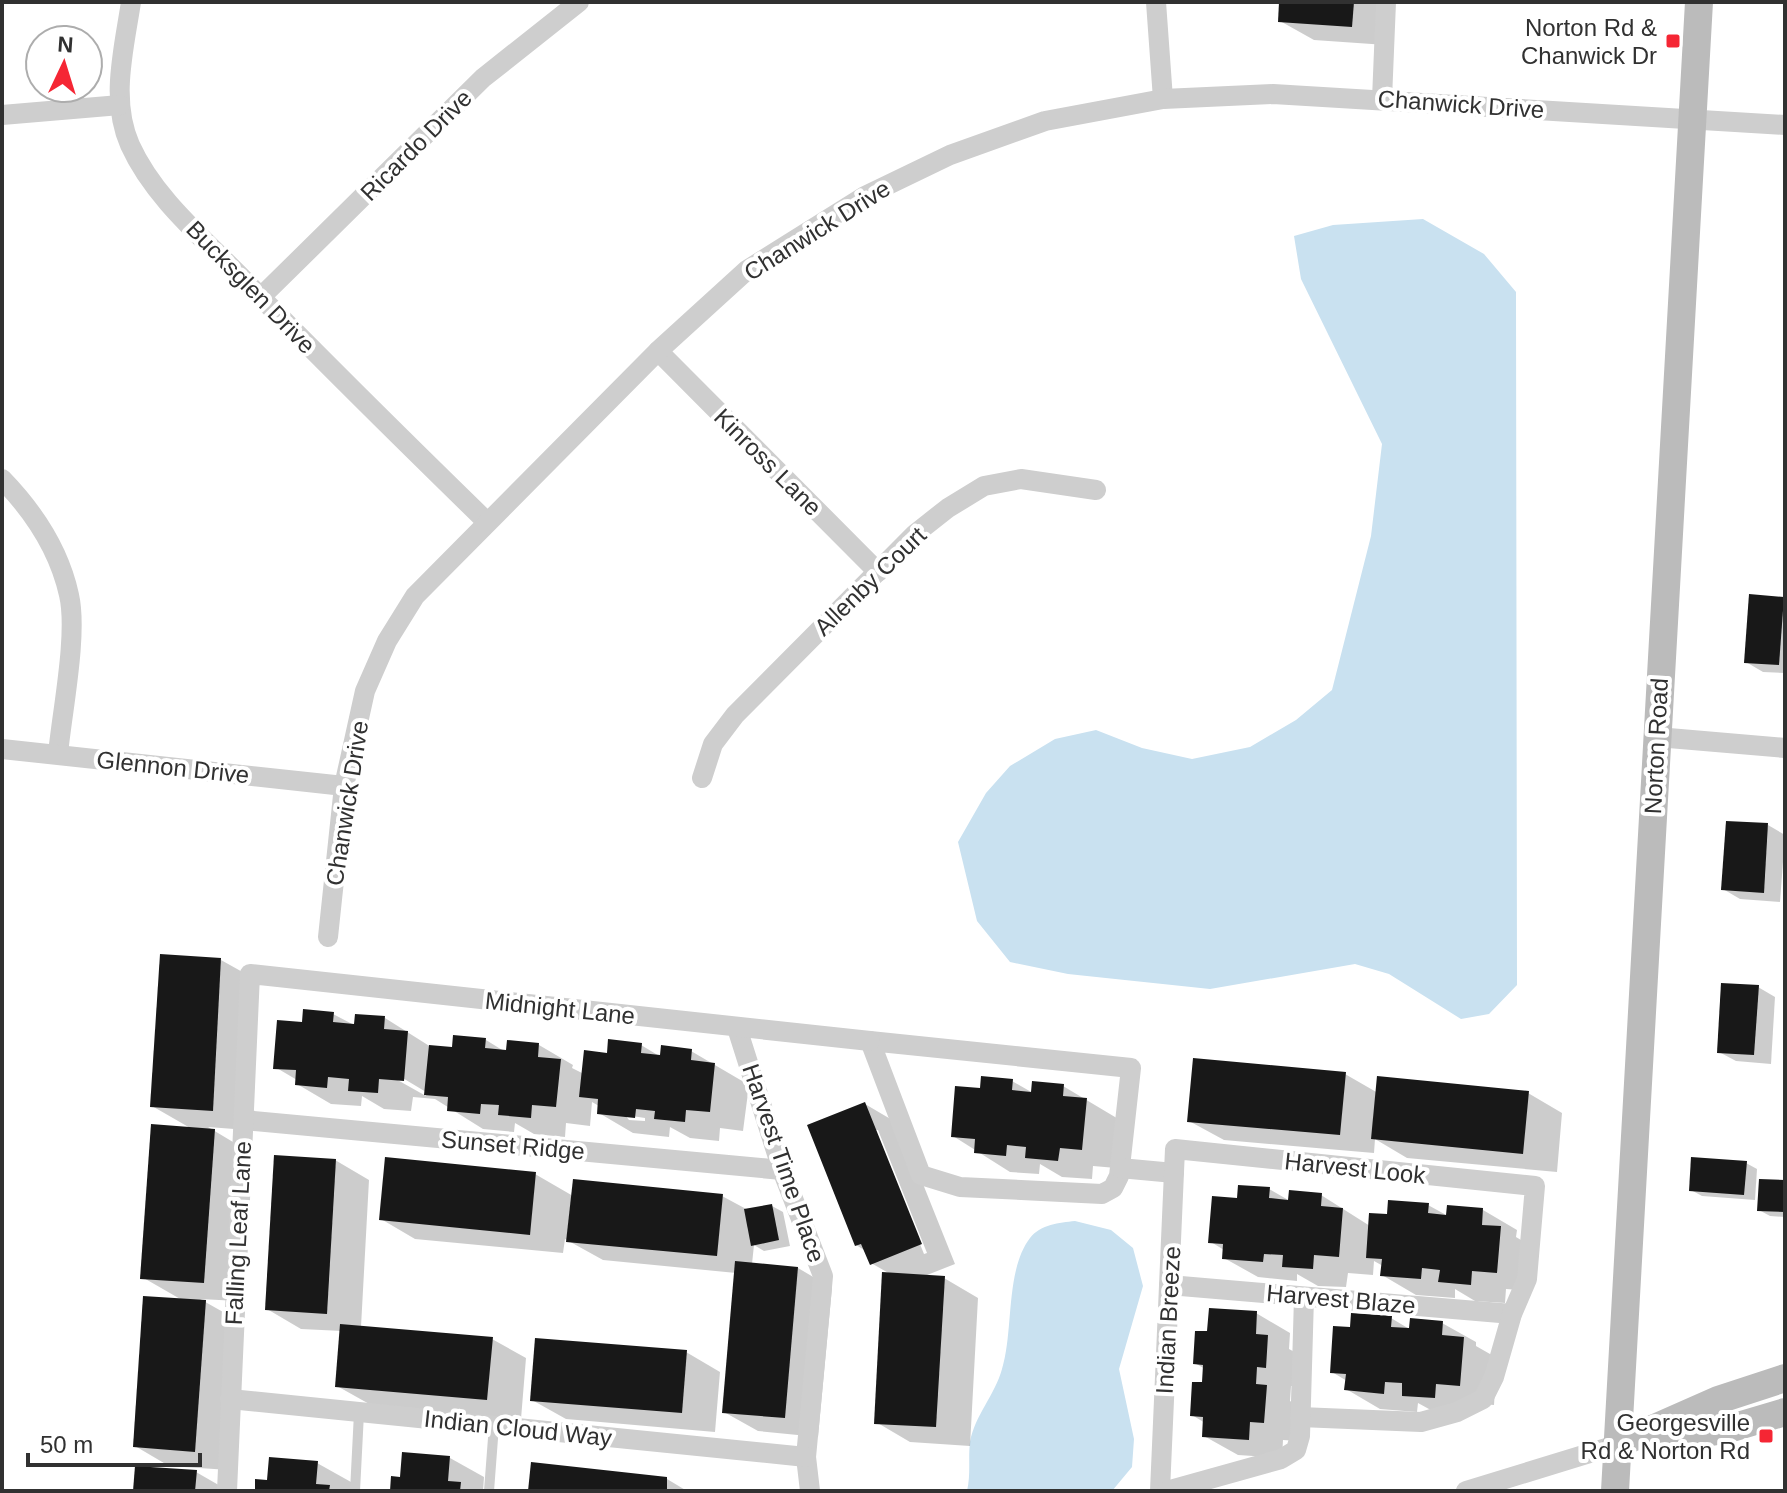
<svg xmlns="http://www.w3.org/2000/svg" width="1787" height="1493" font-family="Helvetica,sans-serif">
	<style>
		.water { fill: #c9e1f0 }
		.shadow { fill: #0003; fill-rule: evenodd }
		.building { fill: #181818 }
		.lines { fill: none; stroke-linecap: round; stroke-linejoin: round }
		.service { stroke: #cecece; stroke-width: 10 }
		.minor { stroke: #cecece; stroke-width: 20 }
		.secondary { stroke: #bbb; stroke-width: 28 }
		.poi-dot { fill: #f52634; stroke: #fff; stroke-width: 3 }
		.labels { text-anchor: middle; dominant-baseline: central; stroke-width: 8; stroke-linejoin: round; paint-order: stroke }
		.poi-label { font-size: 24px; fill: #313131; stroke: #fff; text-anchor: end }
		.street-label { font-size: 24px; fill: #313131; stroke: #fff }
	</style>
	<rect width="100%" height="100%" fill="#fff"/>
	<g class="water">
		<path d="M1423,219L1484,254L1516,292L1517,985L1489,1014L1461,1019L1389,974L1355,964L1210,989L1068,974L1010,962L977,921L958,842L986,793L1010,766L1055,739L1096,730L1142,748L1192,759L1250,747L1296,720L1332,690L1371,536L1382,444L1301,279L1294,236L1333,225Z"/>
		<path d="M1075,1221L1111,1230L1133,1248L1143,1286L1119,1369L1134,1439L1132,1467L1112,1491H967C971,1474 968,1459 970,1442C975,1415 995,1395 1002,1369C1014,1330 1005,1271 1030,1238C1041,1224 1059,1223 1075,1221Z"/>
	</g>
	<g class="shadow">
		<path d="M1281,2H1376L1388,9L1386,45L1314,40L1280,21Z"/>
		<path d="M1784,599L1785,673L1763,672L1746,662Z"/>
		<path d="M1768,825L1785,835L1780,902L1740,899L1723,889Z"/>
		<path d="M221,960L255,979L247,1130L208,1127L248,1151L238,1301L200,1299L239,1321L229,1470L169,1466L135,1446L182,1300L142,1277L192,1129L152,1106Z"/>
		<path d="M1758,987L1775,997L1771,1064L1736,1061L1719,1052Z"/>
		<path d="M333,1014L356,1026L385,1018L431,1047L454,1049L486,1040L507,1053L539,1045L573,1065L572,1068L584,1074L609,1055L641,1045L661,1057L691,1051L749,1085L743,1131L720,1128L719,1141L690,1138L670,1127L669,1137L633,1133L599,1113V1106L592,1102L590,1126L566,1123L565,1137L534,1134L515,1123L514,1132L483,1129L435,1099L413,1097L411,1111L384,1109L362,1096L361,1106L331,1104L297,1084V1080L275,1067L304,1024ZM396,1074L426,1092V1096L394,1078ZM625,1115L645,1118V1121L629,1120Z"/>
		<path d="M1345,1074L1378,1093H1528L1562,1113L1557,1172L1407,1158L1375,1139L1374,1153L1224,1140L1189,1121Z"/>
		<path d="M1012,1081L1033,1093L1063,1086L1120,1120L1116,1168L1093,1166L1092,1179L1062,1177L1040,1164L1039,1174L1010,1172L953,1136L982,1091Z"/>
		<path d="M865,1104L899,1124L955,1264L922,1277L944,1278L978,1298L970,1446L910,1442L876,1422L892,1275L871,1263L866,1251L856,1245ZM874,1130H878L927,1253L924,1254Z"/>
		<path d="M335,1160L369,1180L361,1327L492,1339L526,1358L521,1419L371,1405L337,1386L342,1331L301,1329L267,1309Z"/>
		<path d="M1746,1163L1757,1169L1755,1200L1702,1196L1691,1190Z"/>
		<path d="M535,1174L573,1196H722L748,1210L772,1206L783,1212L790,1246L764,1251L754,1245L752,1264L798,1268L832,1288L818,1437L758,1431L724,1412L736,1273L603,1260L565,1239L563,1253L415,1239L381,1219Z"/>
		<path d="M1785,1182V1217L1770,1216L1759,1210Z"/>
		<path d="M1269,1189L1290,1201L1321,1195L1370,1226L1389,1217L1428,1205L1448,1216L1483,1210L1517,1230L1516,1237L1534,1248L1531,1291L1506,1289L1505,1303L1475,1301L1455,1289V1298L1416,1295L1382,1275L1383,1266L1374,1261L1373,1275L1348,1273L1346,1287L1318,1286L1297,1274V1281L1258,1277L1224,1258V1250L1211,1242L1239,1200Z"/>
		<path d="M1256,1313L1290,1333L1289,1349L1302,1356L1300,1386H1291L1290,1401L1300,1407L1298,1441L1283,1440L1282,1458L1238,1455L1204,1436L1205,1423L1192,1415L1204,1384L1205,1369L1195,1363L1209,1333Z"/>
		<path d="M1391,1318L1411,1330L1442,1323L1476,1342V1346L1497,1358L1494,1405L1469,1403L1438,1414L1418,1403L1417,1412L1380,1409L1346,1389L1347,1381L1332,1372L1352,1330Z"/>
		<path d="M686,1352L720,1372L715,1432L566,1419L532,1400Z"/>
		<path d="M450,1458L484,1477L483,1491H392L402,1479Z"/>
		<path d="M317,1463L351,1482V1491H257L269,1482Z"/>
		<path d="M196,1472L229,1491H135Z"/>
		<path d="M667,1479L687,1491H530Z"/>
	</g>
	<g class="building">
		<path d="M1279,2H1354L1352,27L1278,22Z"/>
		<path d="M1749,594L1784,597L1779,665L1744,663Z"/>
		<path d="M1726,821L1768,823L1764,893L1721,890Z"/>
		<path d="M160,954L221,958L213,1111L150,1107Z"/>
		<path d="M1721,983L1759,985L1754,1055L1717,1053Z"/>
		<path d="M303,1009L334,1012L333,1022L354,1024L355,1014L385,1016L384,1029L408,1031L404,1081L379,1079L378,1093L348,1091L349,1079L328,1077L327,1088L295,1085L296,1070L273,1069L277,1020L302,1022Z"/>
		<path d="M453,1035L486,1038L485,1048L506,1050L507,1040L539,1043L538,1057L561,1059L556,1107L532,1105L531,1118L498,1115L499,1105L481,1104L480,1114L447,1111L448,1097L424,1095L429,1045L452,1047Z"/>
		<path d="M608,1039L642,1043L641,1053L660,1055L661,1045L692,1049L691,1060L715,1063L710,1112L686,1110L685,1122L654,1119L655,1111L636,1109L635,1118L597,1114L598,1099L579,1097L584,1050L607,1053Z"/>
		<path d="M1193,1058L1346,1072L1340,1135L1187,1122Z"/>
		<path d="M981,1076L1013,1079L1012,1090L1031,1092L1032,1081L1064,1084L1063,1096L1087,1098L1082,1150L1060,1148L1058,1161L1025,1158L1026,1147L1007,1145L1006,1156L974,1153L975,1139L951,1137L955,1086L980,1088Z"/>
		<path d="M1377,1076L1529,1091L1523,1154L1371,1139Z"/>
		<path d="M865,1102L922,1244L870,1265L861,1244L855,1246L807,1125Z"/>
		<path d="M151,1124L215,1129L204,1283L140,1279Z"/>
		<path d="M274,1155L336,1159L327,1314L265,1310Z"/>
		<path d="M385,1157L536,1172L530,1235L379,1220Z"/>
		<path d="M1691,1157L1747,1161L1744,1195L1689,1191Z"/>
		<path d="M573,1179L723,1194L717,1256L566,1242Z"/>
		<path d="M1759,1179L1785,1180V1212L1757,1211Z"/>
		<path d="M1238,1185L1270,1187L1269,1198L1288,1200L1289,1190L1322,1193L1321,1206L1343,1208L1339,1257L1314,1255L1313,1269L1282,1267L1283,1255L1264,1254L1263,1262L1222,1259L1223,1244L1208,1243L1212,1196L1237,1198Z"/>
		<path d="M1388,1200L1429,1203L1428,1213L1446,1215L1447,1205L1483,1208L1482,1225L1501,1226L1497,1273L1472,1271L1471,1285L1438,1282L1440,1270L1422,1268L1421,1279L1380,1276L1382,1259L1366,1258L1369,1213L1387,1214Z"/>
		<path d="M772,1204L779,1240L751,1246L744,1209Z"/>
		<path d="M735,1261L798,1267L785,1418L722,1413Z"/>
		<path d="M882,1272L945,1276L936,1427L874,1424Z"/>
		<path d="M143,1296L206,1300L195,1452L133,1447Z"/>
		<path d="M1209,1308L1257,1311L1256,1334L1268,1335L1266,1368L1257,1367L1256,1384L1267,1385L1264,1423L1250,1422L1249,1440L1202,1437L1203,1417L1190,1416L1192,1382H1202L1203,1365L1193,1364L1195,1331H1207Z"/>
		<path d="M1351,1313L1392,1316L1391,1327L1409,1328L1410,1318L1443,1321L1442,1335L1464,1337L1460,1386L1436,1384L1435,1398L1402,1396V1383L1385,1382L1384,1394L1344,1390L1346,1374L1330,1373L1333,1326L1350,1327Z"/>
		<path d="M340,1324L493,1337L487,1400L335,1387Z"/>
		<path d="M535,1338L687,1350L682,1413L530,1401Z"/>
		<path d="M402,1452L450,1456L448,1481L461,1482L460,1491H390L391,1476L400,1477Z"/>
		<path d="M269,1457L318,1461L316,1484L330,1485L329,1491H255V1479L267,1480Z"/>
		<path d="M531,1462L667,1477V1491H528Z"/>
		<path d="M135,1466L197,1470L195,1491H133Z"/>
	</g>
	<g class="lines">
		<g class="service">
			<path d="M355,1491L359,1413"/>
			<path d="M489,1491L494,1425"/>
		</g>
		<g class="minor">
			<path d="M131,2C124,49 110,100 130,145C154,198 203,238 243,279C323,361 405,442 487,522"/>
			<path d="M1156,2L1163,99"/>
			<path d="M1382,99L1386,2"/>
			<path d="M2,115L120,105"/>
			<path d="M261,297L483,78L579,2"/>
			<path d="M658,351L878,572"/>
			<path d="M2,479C34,512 59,549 69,595C78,634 62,712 58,754"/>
			<path d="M1657,737L1785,748"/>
			<path d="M2,749L344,786"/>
			<path d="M702,778L713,744L735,715L915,534L948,508L984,486L1021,479L1096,490"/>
			<path d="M328,937L344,786L365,691L387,641L415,596L658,351L747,270L865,196L950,155L1045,121L1163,99L1273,94L1785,125"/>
			<path d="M737,1028L782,1170L823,1276L806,1457L810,1491"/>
			<path d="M870,1041L1131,1068L1119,1176L1113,1188L1102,1194L960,1187L921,1175Z"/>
			<path d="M244,1120L782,1170"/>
			<path d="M1120,1168L1174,1173"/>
			<path d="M1169,1285L1512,1314"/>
			<path d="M230,1399L806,1457"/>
			<path d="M227,1491L250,974L870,1041"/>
			<path d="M1160,1491L1175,1149L1535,1186L1527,1279L1512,1314L1494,1377L1483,1399L1457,1412L1421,1422L1300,1417"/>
			<path d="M1167,1491L1281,1459L1296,1450L1300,1436L1304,1297"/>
			<path d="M1466,1491L1616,1445"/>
		</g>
		<g class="secondary">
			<path d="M1649,1441L1725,1430L1785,1412"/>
			<path d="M1616,1445L1718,1400L1785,1378"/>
			<path d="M1615,1491L1699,2"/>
		</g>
	</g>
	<g class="poi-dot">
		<rect x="1665" y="33" width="16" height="16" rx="4"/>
		<rect x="1758" y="1428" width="16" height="16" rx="4"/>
	</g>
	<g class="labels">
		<g class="poi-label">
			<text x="1657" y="27">Norton Rd &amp;<tspan x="1657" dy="28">Chanwick Dr</tspan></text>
			<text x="1750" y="1422">Georgesville<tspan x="1750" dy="28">Rd &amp; Norton Rd</tspan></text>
		</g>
		<g class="street-label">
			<text transform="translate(1461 104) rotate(4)">Chanwick Drive</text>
			<text transform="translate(416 145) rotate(-45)">Ricardo Drive</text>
			<text transform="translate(817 230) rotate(-32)">Chanwick Drive</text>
			<text transform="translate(251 287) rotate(46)">Bucksglen Drive</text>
			<text transform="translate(768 462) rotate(45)">Kinross Lane</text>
			<text transform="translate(870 581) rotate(-44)">Allenby Court</text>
			<text transform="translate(1656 746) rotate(-87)">Norton Road</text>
			<text transform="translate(173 767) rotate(6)">Glennon Drive</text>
			<text transform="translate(347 803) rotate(-81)">Chanwick Drive</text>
			<text transform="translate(560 1008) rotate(6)">Midnight Lane</text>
			<text transform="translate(513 1145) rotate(5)">Sunset Ridge</text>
			<text transform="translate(784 1163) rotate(71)">Harvest Time Place</text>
			<text transform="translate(1355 1168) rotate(6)">Harvest Look</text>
			<text transform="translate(238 1233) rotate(-87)">Falling Leaf Lane</text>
			<text transform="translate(1341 1299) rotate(5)">Harvest Blaze</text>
			<text transform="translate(1168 1320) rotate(-87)">Indian Breeze</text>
			<text transform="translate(518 1428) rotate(6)">Indian Cloud Way</text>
		</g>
	</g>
	<rect width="1787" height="1493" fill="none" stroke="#313131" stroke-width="8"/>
	<g transform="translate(64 64) rotate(4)"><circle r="38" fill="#ffffff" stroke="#adadad" stroke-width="2"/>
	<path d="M0-6L14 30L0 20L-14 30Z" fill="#f52634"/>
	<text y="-12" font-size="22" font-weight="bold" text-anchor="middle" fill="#313131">N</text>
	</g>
	<path d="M28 1453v12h172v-12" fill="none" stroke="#313131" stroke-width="4"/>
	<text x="40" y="1453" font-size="24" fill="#313131" stroke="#ffffff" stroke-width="6" paint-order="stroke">50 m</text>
</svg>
